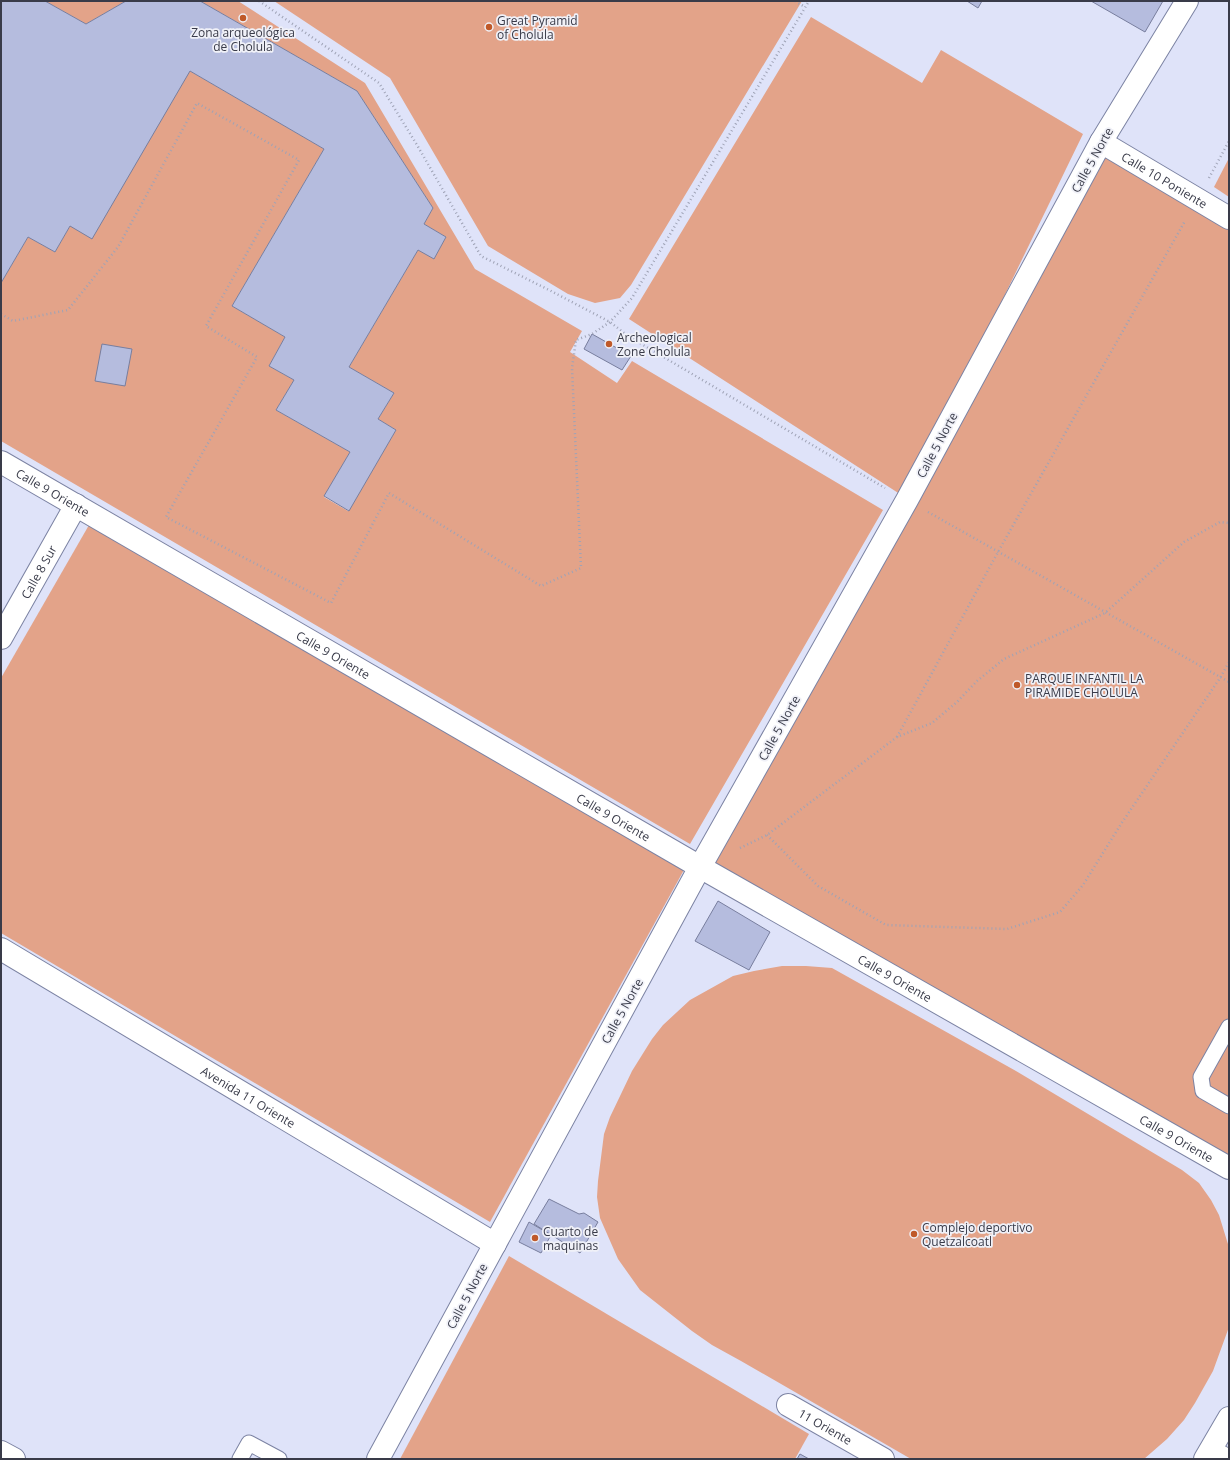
<svg xmlns="http://www.w3.org/2000/svg" width="1230" height="1460" font-family="'Open Sans',sans-serif">
	<style>
		.green { fill: #e3a389 }
		.building { fill: #b5bcde; stroke: #787e9e }
		.lines { fill: none; stroke-linecap: round; stroke-linejoin: round }
		.service-casing { stroke: #7c83a3; stroke-width: 17 }
		.pedestrian-casing { stroke: #7c83a3; stroke-width: 24 }
		.minor-casing { stroke: #7c83a3; stroke-width: 24 }
		.path { stroke: #9fa3b6; stroke-width: 2.5; stroke-dasharray: 1 3; stroke-linecap: butt }
		.service { stroke: #fff; stroke-width: 15 }
		.pedestrian { stroke: #fff; stroke-width: 22 }
		.minor { stroke: #fff; stroke-width: 22 }
		.poi-dot { fill: #bf5929; stroke: #f0f1f8; stroke-width: 1.5 }
		.labels { text-anchor: middle; dominant-baseline: central; stroke-width: 3.5; stroke-linejoin: round; paint-order: stroke }
		.poi-label { font-size: 12px; fill: #393b49; stroke: #f0f1f8; text-anchor: start }
		.street-label { font-size: 12px; fill: #393b49; stroke: #f0f1f8 }
	</style>
	<rect width="100%" height="100%" fill="#dfe3f9"/>
	<g class="green">
		<path d="M45,1H126L86,24Z"/>
		<path d="M200,1H238L365,83L475,269L582,331L570,352L617,383L632,361L883,510L690,844L1,441V283L28,237L55,252L70,226L190,71L324,149L232,306L285,337L269,366L294,380L276,410L350,452L324,497L348,511L396,430L378,419L394,393L349,367L418,250L434,258L446,237L424,224L433,208L357,91Z"/>
		<path d="M274,1H802L631,285L620,298L595,303L568,294L488,246L390,78Z"/>
		<path d="M811,17L922,83L941,50L1083,134L906,498L629,319Z"/>
		<path d="M1105,150L1229,225V1164L704,866Z"/>
		<path d="M1229,158V197L1214,187Z"/>
		<path d="M89,525L685,868L490,1222L1,933V678Z"/>
		<path d="M782,966H806L832,968L1016,1071L1182,1170L1199,1183L1211,1200L1219,1215L1227,1241L1229,1247V1327L1213,1371L1195,1403L1184,1420L1167,1439L1144,1459H911L741,1361L712,1345L692,1331L640,1290L618,1259L600,1218L597,1197L598,1181L604,1134L610,1117L632,1071L652,1039L663,1025L690,1000L733,976L754,971Z"/>
		<path d="M509,1256L809,1434L795,1459H400Z"/>
	</g>
	<g class="building">
		<path d="M1,1H45L86,24L126,1H200L357,91L433,208L424,224L446,237L434,259L418,250L349,367L394,393L378,419L396,430L349,511L324,496L350,452L276,410L294,380L269,366L285,337L232,306L324,149L190,71L92,239L70,226L55,252L28,237L1,283Z"/>
		<path d="M967,1H982L978,8Z"/>
		<path d="M1091,1H1163L1145,32Z"/>
		<path d="M592,334L631,356L622,370L584,349Z"/>
		<path d="M102,344L132,349L125,386L95,381Z"/>
		<path d="M718,901L770,932L749,970L695,941Z"/>
		<path d="M549,1199L579,1214L584,1213L598,1222L580,1253L534,1224Z"/>
		<path d="M529,1222L551,1235L541,1253L519,1242Z"/>
		<path d="M800,1454L809,1459H797Z"/>
	</g>
	<g class="lines">
		<defs>
			<g id="service">
				<path d="M1229,1027L1201,1077L1203,1091L1229,1106"/>
				<path d="M1212,1448L1229,1457"/>
				<path d="M240,1459L249,1443L279,1459"/>
			</g>
			<g id="pedestrian">
				<path id="s1" d="M1187,1L1101,142L907,500L700,867L1229,1168"/>
			</g>
			<g id="minor">
				<path id="s2" d="M1101,142L1229,218"/>
				<path id="s3" d="M1,462L700,867L378,1459"/>
				<path id="s4" d="M1,638L76,505"/>
				<path id="s5" d="M1,949L495,1244"/>
				<path id="s6" d="M788,1405L883,1459"/>
				<path d="M1,1452L14,1459"/>
				<path d="M1205,1459L1229,1418"/>
			</g>
		</defs>
		<use href="#service" class="service-casing"/>
		<use href="#pedestrian" class="pedestrian-casing"/>
		<use href="#minor" class="minor-casing"/>
		<g class="path">
			<path d="M259,1L379,83L417,145L481,256L551,291L610,322L628,336L885,488"/>
			<path d="M795,1L805,7"/>
			<path d="M1209,178L1229,141"/>
			<path d="M1,314L13,321L68,310L118,247L197,103L299,160L206,326L257,357L166,517L331,603L389,493L541,586L581,568L572,368L576,340L592,334L610,322L632,298L809,1"/>
			<path d="M928,512L1229,682"/>
			<path d="M897,737L998,552L1185,221"/>
			<path d="M767,835L818,886L886,925L1007,929L1060,912L1083,885L1121,824L1220,678L1229,662"/>
			<path d="M740,848L767,835L897,737L932,723L957,702L977,681L1004,659L1105,613L1184,542L1220,522L1229,523"/>
		</g>
		<use href="#service" class="service"/>
		<use href="#pedestrian" class="pedestrian"/>
		<use href="#minor" class="minor"/>
	</g>
	<g class="poi-dot">
		<circle cx="243" cy="18" r="4"/>
		<circle cx="489" cy="27" r="4"/>
		<circle cx="609" cy="344" r="4"/>
		<circle cx="1017" cy="685" r="4"/>
		<circle cx="914" cy="1234" r="4"/>
		<circle cx="535" cy="1238" r="4"/>
	</g>
	<g class="labels">
		<g class="poi-label">
			<text x="497" y="20">Great Pyramid<tspan x="497" dy="14">of Cholula</tspan></text>
			<text x="243" y="32" text-anchor="middle">Zona arqueológica<tspan x="243" dy="14">de Cholula</tspan></text>
			<text x="617" y="337">Archeological<tspan x="617" dy="14">Zone Cholula</tspan></text>
			<text x="1025" y="678">PARQUE INFANTIL LA<tspan x="1025" dy="14">PIRAMIDE CHOLULA</tspan></text>
			<text x="922" y="1227">Complejo deportivo<tspan x="922" dy="14">Quetzalcoatl</tspan></text>
			<text x="543" y="1231">Cuarto de<tspan x="543" dy="14">maquinas</tspan></text>
		</g>
		<g class="street-label">
			<text transform="translate(1092 160) rotate(-61)">Calle 5 Norte</text>
			<text stroke="none"><textPath href="#s2" startOffset="74">Calle 10 Poniente</textPath></text>
			<text transform="translate(937 445) rotate(-62)">Calle 5 Norte</text>
			<text stroke="none"><textPath href="#s3" startOffset="60">Calle 9 Oriente</textPath></text>
			<text stroke="none"><textPath href="#s4" startOffset="76">Calle 8 Sur</textPath></text>
			<text stroke="none"><textPath href="#s3" startOffset="384">Calle 9 Oriente</textPath></text>
			<text transform="translate(779 728) rotate(-61)">Calle 5 Norte</text>
			<text stroke="none"><textPath href="#s3" startOffset="708">Calle 9 Oriente</textPath></text>
			<text stroke="none"><textPath href="#s1" startOffset="1218">Calle 9 Oriente</textPath></text>
			<text transform="translate(622 1011) rotate(-61)">Calle 5 Norte</text>
			<text stroke="none"><textPath href="#s5" startOffset="288">Avenida 11 Oriente</textPath></text>
			<text stroke="none"><textPath href="#s1" startOffset="1542">Calle 9 Oriente</textPath></text>
			<text transform="translate(467 1296) rotate(-62)">Calle 5 Norte</text>
			<text stroke="none"><textPath href="#s6" startOffset="43">11 Oriente</textPath></text>
		</g>
	</g>
	<rect width="1230" height="1460" fill="none" stroke="#393b49" stroke-width="4"/>
</svg>
